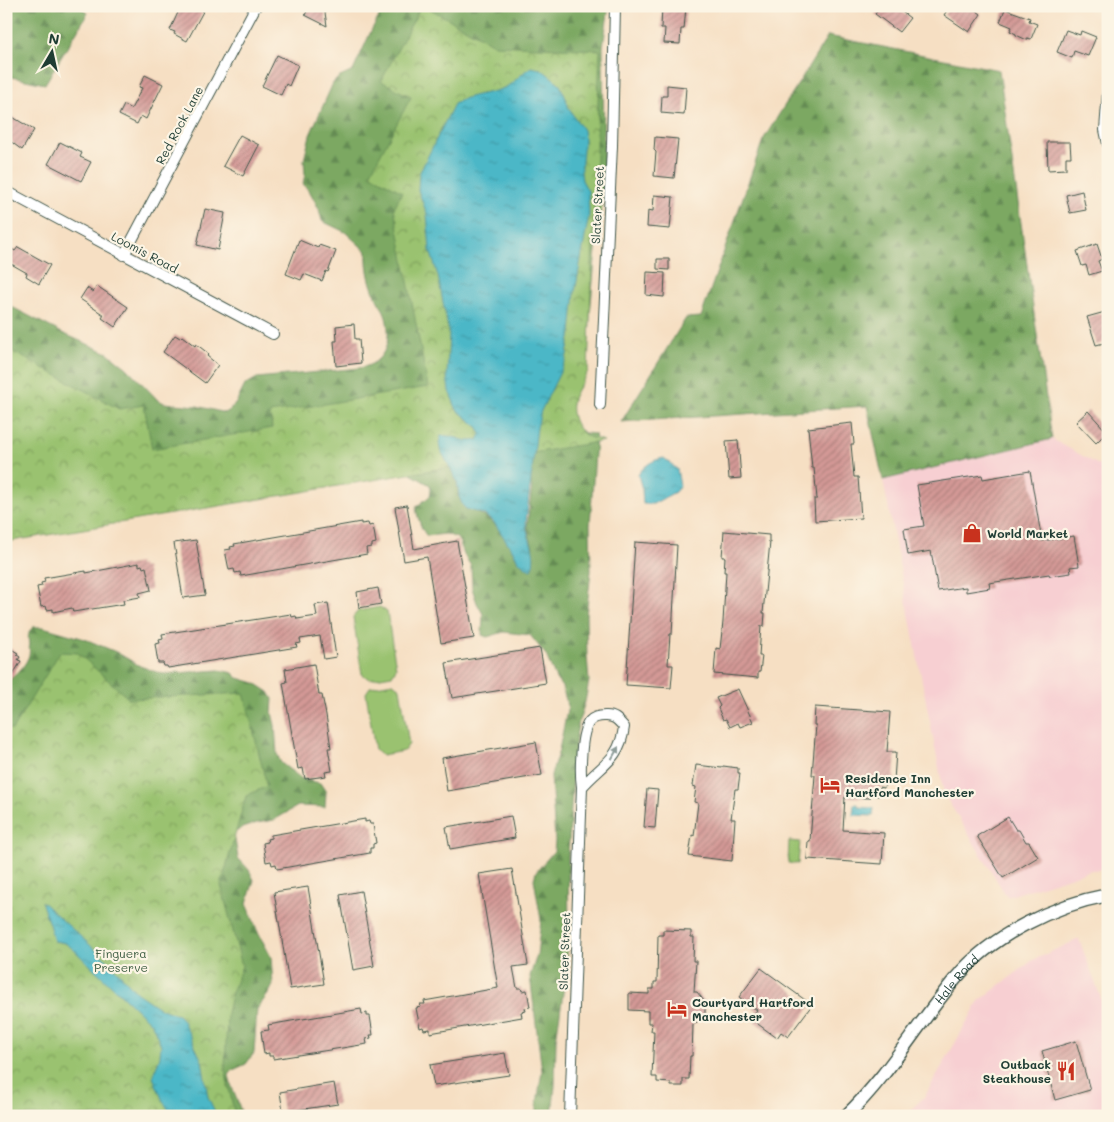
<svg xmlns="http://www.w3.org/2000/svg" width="1114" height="1122" font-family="Mali,sans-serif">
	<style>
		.built { fill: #f7cfd2 }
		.grass { fill: #9ac26f; stroke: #5c8052 }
		.forest { fill: url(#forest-firs); stroke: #4d724b; fill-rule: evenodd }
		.park { fill: url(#park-crowns); stroke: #5c8052 }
		.water { fill: url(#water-ripples); stroke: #357a7e }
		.building { fill: url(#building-hatch) }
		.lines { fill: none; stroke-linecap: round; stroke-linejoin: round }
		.minor-casing { stroke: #3f5549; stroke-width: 12 }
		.tertiary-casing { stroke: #3f5549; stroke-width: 15 }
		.minor { stroke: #fff; stroke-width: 10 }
		.tertiary { stroke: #fff; stroke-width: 12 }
		.oneway { fill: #8f9e9a }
		.labels { text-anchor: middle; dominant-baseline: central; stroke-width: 4.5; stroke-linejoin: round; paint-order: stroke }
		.street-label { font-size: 12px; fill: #1f3d34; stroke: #fcf5e5 }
		.poi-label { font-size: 12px; font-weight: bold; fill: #1f3d34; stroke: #fcf5e5; text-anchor: start }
		.park-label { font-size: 12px; fill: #3e5e43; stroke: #fcf5e5 }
	</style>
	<defs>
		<pattern id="forest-firs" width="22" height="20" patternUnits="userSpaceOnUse" patternTransform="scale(1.25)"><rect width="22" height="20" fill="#7ba862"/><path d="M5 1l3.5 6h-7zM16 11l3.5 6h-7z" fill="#648a52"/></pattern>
		<pattern id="park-crowns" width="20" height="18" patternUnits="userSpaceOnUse" patternTransform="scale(1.25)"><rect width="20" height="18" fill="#9ac26f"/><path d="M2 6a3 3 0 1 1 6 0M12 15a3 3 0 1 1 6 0" fill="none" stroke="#7d9f5c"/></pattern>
		<pattern id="water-ripples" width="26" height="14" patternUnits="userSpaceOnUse" patternTransform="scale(1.25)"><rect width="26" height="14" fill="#4bb7c7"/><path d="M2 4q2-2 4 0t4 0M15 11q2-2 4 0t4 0" fill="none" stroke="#3e96a2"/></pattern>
		<pattern id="building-hatch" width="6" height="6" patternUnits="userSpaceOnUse" patternTransform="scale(1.25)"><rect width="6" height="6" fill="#d49996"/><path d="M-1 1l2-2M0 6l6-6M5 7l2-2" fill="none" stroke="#ab7e7b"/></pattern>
	</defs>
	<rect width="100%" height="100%" fill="#fcf5e5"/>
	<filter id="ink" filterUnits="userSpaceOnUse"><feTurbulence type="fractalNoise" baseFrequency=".02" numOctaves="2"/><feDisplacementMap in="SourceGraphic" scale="10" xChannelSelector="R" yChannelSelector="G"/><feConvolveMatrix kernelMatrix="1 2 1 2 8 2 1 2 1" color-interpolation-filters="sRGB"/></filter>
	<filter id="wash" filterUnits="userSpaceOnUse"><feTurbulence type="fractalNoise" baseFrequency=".0096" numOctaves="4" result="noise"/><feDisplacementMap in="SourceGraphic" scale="20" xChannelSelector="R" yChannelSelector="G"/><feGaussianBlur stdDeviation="1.12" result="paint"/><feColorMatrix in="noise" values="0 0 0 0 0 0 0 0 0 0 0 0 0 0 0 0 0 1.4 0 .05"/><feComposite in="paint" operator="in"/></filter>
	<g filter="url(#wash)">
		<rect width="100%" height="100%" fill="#f6dfc3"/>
		<g class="built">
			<path d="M1052,439L1108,470V869L1091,870L1007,897L944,794L883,480Z"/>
			<path d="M1079,939L1108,1017V1116H905L925,1096L979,1001L1033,960Z"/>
		</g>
		<g class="grass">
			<path d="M380,607L387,612L396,668L392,675L369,679L362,674L353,617L358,611Z"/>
			<path d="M393,683L400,688L409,744L404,751L382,755L375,750L366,693L370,687Z"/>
			<path d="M789,841L800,842L798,864L788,863Z"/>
		</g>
		<g class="forest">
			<path d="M6,6H78L88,13L45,84L6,76Z"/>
			<path d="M385,6H598L608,9V13L603,47L604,158L603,198L595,259L590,315L589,340L567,400L576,428L585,433L595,434L596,439L590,525L591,571L586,615L587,656L589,681L585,702L578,724L575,744L568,856L569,933L565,980L556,1040L555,1086L552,1116H537V1103L542,1071L530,976L537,955L541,920L534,879L536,872L554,851L555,841L551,775L559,750L568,706L562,687L556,679L546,655L530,635L504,632L487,637L482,635L483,614L477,603L472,588L471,566L464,555L460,543L457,538L446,534L427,536C421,530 417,515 416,507L430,496L431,489L430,485L409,473L234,496L6,383V304L62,333L108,353L127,368L157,399L164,403L197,406L225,413L230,410L236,403L245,385L257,378L359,368C386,364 393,339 385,314C384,309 380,306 378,301C370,286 366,268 367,252L345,232L322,221L319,209L310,192L303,184L305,174L304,160L310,135L333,83L338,78L353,71L372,29ZM447,458L532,486L527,528L533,548L518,561C504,535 497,517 466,509L459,497L457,481Z"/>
			<path d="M828,36L999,70L1052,439L883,480L867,406L621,422L686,318L701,317L763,140Z"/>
			<path d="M33,627H43L85,639L116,652L140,666L163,674L219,670L233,673L238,678L255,683L269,692L273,699L272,713L275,725L277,754L281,763L302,779L320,783L326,792L325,807L298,806L274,820L257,823L242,828L234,833L238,858L249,870L254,880L247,903L257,930L271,957L273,985L269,993L257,1009L254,1053L246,1064L233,1070L229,1075C231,1089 239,1102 242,1116H217L6,808V683C14,676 24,668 28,658C33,647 23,637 33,627Z"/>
		</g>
		<g class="park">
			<path d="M421,6H425L495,45L600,50L588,371C584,380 578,387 574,396C568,411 574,429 589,437C594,439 601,440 604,441L6,542V348L119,409L144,405L152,449L272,428L270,413L428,387L394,208L402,192L370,174L411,97L381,81Z"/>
			<path d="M60,652L78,653L129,699L244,693L267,786L246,796L221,885L242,966L231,995L227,1013L225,1070L235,1116H6V727L12,730Z"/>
		</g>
		<g class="water">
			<path d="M531,67L541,69L559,83L565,96L569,109L583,130L584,139L581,172L582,180L588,191L589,215L575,292L571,333L566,360L541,411L537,428L526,521C526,539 538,548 532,570H530L518,561L513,551L493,521L483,514L466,509L463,506L459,497L457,481L440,449L439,443L441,436C455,434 463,444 478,440L481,434L477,426L457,410L449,391L447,376L449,334L438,276L430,250L427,214L418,190L419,174L454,104C470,93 490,95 506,87C516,82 522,72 531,67Z"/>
			<path d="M664,458L677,469L680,486L675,492L653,504H643L642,489L638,475C643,466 654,459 664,458Z"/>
			<path d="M854,804H858V807L874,808L873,816L853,815Z"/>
			<path d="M41,901L109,962L137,993L159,1008L178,1015L182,1019L202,1061L208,1097L217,1116H172L162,1099L153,1077L160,1056L161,1045L152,1024L72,948L65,943L54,941L49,924Z"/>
		</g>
		<g id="blocks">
			<g class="building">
				<path d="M181,6H206L187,41L174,34L175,32L170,30Z"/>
				<path d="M310,6H324L327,26L305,15Z"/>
				<path d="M662,6L686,7L684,29H681L680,44L664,43L665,28H661Z"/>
				<path d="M881,6H894L910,18L899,32L875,14Z"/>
				<path d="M950,6H970L981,14L969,32L944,15Z"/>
				<path d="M1005,9L1030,18L1029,21L1037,24L1031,39L1027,38V40L1016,35V34L1010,31L1012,27L1000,22Z"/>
				<path d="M1066,30L1080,35L1081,31L1096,37L1088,56L1074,51L1072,58L1057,52Z"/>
				<path d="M277,55L298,65L289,86L286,84L281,95L262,86Z"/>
				<path d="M145,75L163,84L146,119L141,116L137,124L119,115L124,105L131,109L142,88L139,87Z"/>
				<path d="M667,85L686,87L684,115L661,113L662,96H667Z"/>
				<path d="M6,113L34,130L22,150L6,138Z"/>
				<path d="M240,135L259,145L243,176L223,166Z"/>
				<path d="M655,137L678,139L674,178L654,176L656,152L654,150Z"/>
				<path d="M60,142L82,153L80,157L91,162L81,181L48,164Z"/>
				<path d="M1047,142H1070L1071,157H1066V169L1048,170Z"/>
				<path d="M1082,191L1086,210L1070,213L1066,195Z"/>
				<path d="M654,195L673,197L670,229L647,227L648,210L653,211Z"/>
				<path d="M205,209L225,213L218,250L197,245Z"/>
				<path d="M299,240L318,248L319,245L336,251L328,272L326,271L322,281L304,274L301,280L286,274Z"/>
				<path d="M1097,244L1102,259L1098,261L1102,271L1089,275L1086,265L1082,266L1077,251Z"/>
				<path d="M6,246L15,251L18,247L50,265L39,284L26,276L27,273L6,261Z"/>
				<path d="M657,259H669V270L657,269Z"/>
				<path d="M647,272L665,273L664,297L646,295Z"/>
				<path d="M97,286L128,307L115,327L102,318L104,315L80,299L87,288L93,292Z"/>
				<path d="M1105,312L1108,320V342L1096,345L1087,317Z"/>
				<path d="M354,324L355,339H359L361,363L336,366L334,341H337L336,326Z"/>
				<path d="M175,335L180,338L182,336L195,346L196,344L209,354L207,356L218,365L205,383L163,352Z"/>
				<path d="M1088,411L1107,432L1096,443L1076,422Z"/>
				<path d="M852,423L854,444H851L854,477H858L861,518L815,521L814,499H817L814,468H812L808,428Z"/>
				<path d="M738,440L741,478L729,479L726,441Z"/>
				<path d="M1030,471L1042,541L1074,536L1079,566L1070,567L1071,573L1050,576L1049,574L989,583L990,588L966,592V587L938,591L931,551L908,555L904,529L924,526L917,485L982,475L983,479Z"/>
				<path d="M407,505L414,549L457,541L474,638L441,643L427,557L404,561L395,507Z"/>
				<path d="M361,522V524L368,523L369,526L373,525L376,543L372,544V547L366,548L367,554L241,576L240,572L235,573L234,569L229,570L225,550L231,549L230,547L235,546L234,544Z"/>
				<path d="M724,531L769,535V542H770L763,613H765L764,626H761L759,656H762L760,672H758V678L714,674L716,648L720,649L723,622L726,572H724L725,557H722Z"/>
				<path d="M196,540L205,595L183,598L174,543Z"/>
				<path d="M635,542L677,545L672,634H670L668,665H673L671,688L626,685Z"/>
				<path d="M139,563V566L142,565L143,568L146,567L151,590L139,593L140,597L123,600L124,604L73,612L72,608L53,612V609L47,610L46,606L41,607L37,587L42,586L41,583L45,582L44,578L86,571V573Z"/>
				<path d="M378,588L381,604L359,608L357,592Z"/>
				<path d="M328,603L336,657L324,659L320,636L300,639L301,643L296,644L297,647L168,668L167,666H164L163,663H158L155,644L160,643L159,640L163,639L162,634L291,614L292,617L296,616L297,619L317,616L315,605Z"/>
				<path d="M6,646L18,653L17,655L20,657L18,660L21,661L6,687Z"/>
				<path d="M540,648L546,683L452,698L446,663Z"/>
				<path d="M314,664L319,695H322L326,715L331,748H328L332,771L325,772L326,776L305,779L303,768L298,769L283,683L287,682L285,669Z"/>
				<path d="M738,689L753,722L740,727L738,723L730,727L726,719L723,720L718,708L720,706L716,698Z"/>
				<path d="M815,707L890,712L887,752H896L894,781H885L884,788L880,787L879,796L870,795V798L845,797L843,830L884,833L882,864L807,859L808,841H810L815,775H812L816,725H814Z"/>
				<path d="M536,742L542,775L447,791L442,758Z"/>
				<path d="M696,765L722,768L723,766L738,768V773H740L738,789H735L731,819H735L732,861L689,856L692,835L694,836L698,803L694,802L696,787L693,786Z"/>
				<path d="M647,789L658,790L655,828L644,827Z"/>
				<path d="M511,816L515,838L450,849L446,827Z"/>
				<path d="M1008,817L1016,830H1019L1026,842H1029L1038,857L1003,878L977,836Z"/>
				<path d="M365,819V822L369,821L370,824H373L376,843L373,844V848H370V853L277,869L276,864L272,865L271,861L266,862L263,843L268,842L267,839L271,838V835Z"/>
				<path d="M512,869L528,965L513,967L517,988H521L522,991L527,990L530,1007L525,1008L526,1011L521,1012L522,1017L430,1033V1029L424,1030L423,1027L420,1028L416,1008L421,1007L420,1004H425L424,1001L498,988L479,874Z"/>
				<path d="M308,887L324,984L290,989L274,892Z"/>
				<path d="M361,891L374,966L353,970L340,895Z"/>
				<path d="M663,930L691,931V937H694L693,961H696L694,992H697L705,1002V1016L693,1025L692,1056H690L689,1079H683V1086H671V1083L657,1082V1077H652L654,1031H651L652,1023H648V1011L629,1010V993L649,994V989H654V982H657L658,935H663Z"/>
				<path d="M761,968L812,1005L788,1037L781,1032L777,1038L751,1019L757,1010L739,997Z"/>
				<path d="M361,1009L362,1014L367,1013V1016H370L373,1035H370L371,1038L366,1039L367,1044L273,1059V1056H269V1053L264,1054L261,1031L269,1030L268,1025Z"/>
				<path d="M1076,1041L1090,1090L1055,1100L1042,1051Z"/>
				<path d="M505,1053L509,1075L434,1086L430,1065Z"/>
				<path d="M334,1083L338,1104L283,1112L280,1092Z"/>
			</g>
		</g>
	</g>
	<g filter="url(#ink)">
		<use href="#blocks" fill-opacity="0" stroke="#3f5549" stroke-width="1"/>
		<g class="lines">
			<defs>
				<g id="minor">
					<path d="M1108,91L1105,130L1108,144"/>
					<path d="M6,191L273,334"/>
					<path d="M124,255L256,6"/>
					<path d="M600,405L612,146L615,6"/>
					<path d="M570,1116L582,787C580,774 580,731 590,721C594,717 599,716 604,716C614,715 618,720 624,727C620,760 601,765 582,787"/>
				</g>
				<g id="tertiary">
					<path id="s1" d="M846,1116C889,1075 918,1023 956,978C992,935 1054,905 1108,895"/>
				</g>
			</defs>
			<use href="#minor" class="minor-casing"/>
			<use href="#tertiary" class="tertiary-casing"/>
			<use href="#minor" class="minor"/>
			<use href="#tertiary" class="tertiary"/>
		</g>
		<defs><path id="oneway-solid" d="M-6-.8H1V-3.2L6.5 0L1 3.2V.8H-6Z" transform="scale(1.25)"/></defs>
		<use class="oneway" href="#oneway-solid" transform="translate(615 753) rotate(-61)"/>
	</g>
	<defs>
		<symbol id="shop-bare" viewBox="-9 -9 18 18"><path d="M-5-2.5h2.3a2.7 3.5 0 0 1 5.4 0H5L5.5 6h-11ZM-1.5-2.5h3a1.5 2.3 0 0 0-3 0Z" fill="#c8321e" stroke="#fcf5e5" stroke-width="2.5" paint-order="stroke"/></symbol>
		<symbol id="hotel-bare" viewBox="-9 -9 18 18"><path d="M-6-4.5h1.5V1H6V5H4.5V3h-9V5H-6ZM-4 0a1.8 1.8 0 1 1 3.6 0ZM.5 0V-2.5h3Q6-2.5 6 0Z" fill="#c8321e" stroke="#fcf5e5" stroke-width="2.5" paint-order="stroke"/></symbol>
		<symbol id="restaurant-bare" viewBox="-9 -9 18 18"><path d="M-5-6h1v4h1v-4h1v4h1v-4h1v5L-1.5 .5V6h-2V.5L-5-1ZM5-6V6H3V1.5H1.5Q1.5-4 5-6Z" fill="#c8321e" stroke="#fcf5e5" stroke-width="2.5" paint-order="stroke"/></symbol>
	</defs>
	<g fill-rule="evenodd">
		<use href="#shop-bare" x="958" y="519" width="28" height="28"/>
		<use href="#hotel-bare" x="816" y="771" width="28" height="28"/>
		<use href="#hotel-bare" x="663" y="995" width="28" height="28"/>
		<use href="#restaurant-bare" x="1052" y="1057" width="28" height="28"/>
	</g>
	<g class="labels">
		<g class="street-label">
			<text transform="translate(179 125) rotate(-62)">Red Rock Lane</text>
			<text transform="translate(597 205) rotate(-87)">Slater Street</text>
			<text transform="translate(145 252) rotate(28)">Loomis Road</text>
			<text transform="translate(564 951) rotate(-88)">Slater Street</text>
			<text stroke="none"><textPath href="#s1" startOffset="176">Hale Road</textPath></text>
		</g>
		<g class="poi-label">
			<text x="987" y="533">World Market</text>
			<text x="845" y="778">Residence Inn<tspan x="845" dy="14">Hartford Manchester</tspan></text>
			<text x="692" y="1002">Courtyard Hartford<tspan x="692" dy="14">Manchester</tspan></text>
			<text x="1051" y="1064" text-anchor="end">Outback<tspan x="1051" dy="14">Steakhouse</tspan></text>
		</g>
		<g class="park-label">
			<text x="121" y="953">Finguera<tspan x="121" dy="14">Preserve</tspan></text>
		</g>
	</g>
	<rect width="1114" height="1122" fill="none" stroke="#fcf5e5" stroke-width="25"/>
	<g transform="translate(52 52) rotate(9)" stroke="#fcf5e5" stroke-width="4" paint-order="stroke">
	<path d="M0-4L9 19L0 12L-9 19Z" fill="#1f3d34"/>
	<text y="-8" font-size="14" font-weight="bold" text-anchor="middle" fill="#1f3d34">N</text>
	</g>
</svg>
